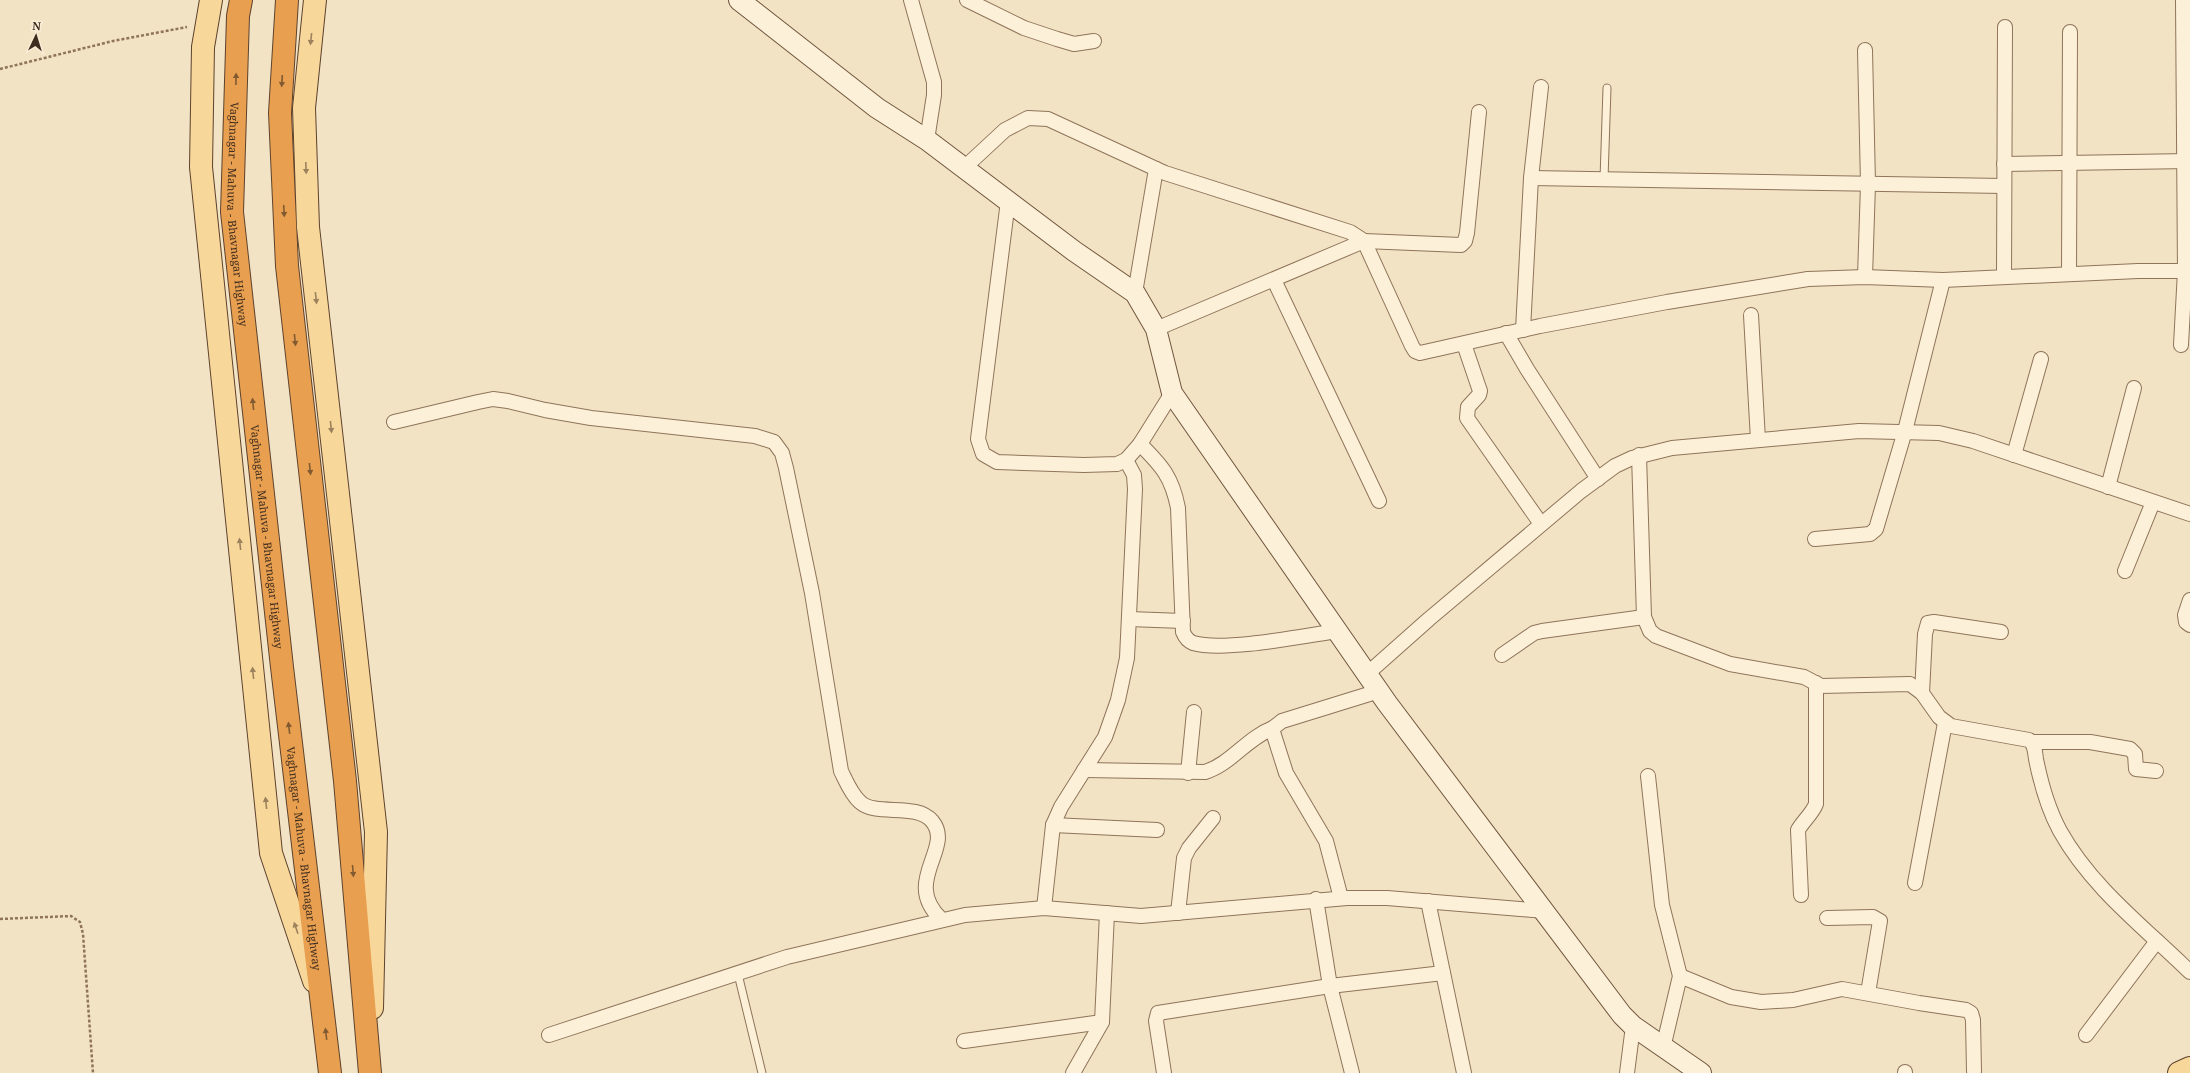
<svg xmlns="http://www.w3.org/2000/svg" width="2190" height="1073" font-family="'Noto Serif',serif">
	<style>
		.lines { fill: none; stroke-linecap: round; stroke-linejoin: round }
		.lane-casing { stroke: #8f7459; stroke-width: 9 }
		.street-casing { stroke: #8f7459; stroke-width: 16 }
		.secondary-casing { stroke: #71553c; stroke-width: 22 }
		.primary-casing { stroke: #5d422d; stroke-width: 24 }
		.highway-casing { stroke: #5d422d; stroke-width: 24 }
		.path { stroke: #8f7459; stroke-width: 2.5; stroke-dasharray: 3 2; stroke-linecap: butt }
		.lane { stroke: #fcf0d9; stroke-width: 7 }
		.street { stroke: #fcf0d9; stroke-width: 14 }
		.secondary { stroke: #fcf0d9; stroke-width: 20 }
		.primary { stroke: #f8d79a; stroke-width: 22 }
		.highway { stroke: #e89f4f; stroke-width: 22 }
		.oneway { fill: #9b825c }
		.oneway2 { fill: #825a32 }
		.labels { text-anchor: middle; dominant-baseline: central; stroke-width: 3; stroke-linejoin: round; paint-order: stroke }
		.street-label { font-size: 11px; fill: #3e2c1e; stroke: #f9edd5 }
	</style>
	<rect width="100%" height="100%" fill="#f2e3c5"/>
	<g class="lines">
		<defs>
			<g id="lane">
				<path d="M1604,179L1607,88"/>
				<path d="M738,974L762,1073"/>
			</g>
			<g id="street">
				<path d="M911,0L934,82V95L927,140"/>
				<path d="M967,0L1024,28L1057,39L1074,44L1094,41"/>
				<path d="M2004,164L2190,161"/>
				<path d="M964,168L1005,130L1028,118L1048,119L1165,173L1350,232L1364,241L1412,346L1415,351L1420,353L1540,326L1667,302L1808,279L1865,277L1943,280L2138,271H2190"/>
				<path d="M1531,178L2004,186"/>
				<path d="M1008,201L978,439L983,454L997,462L1084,465L1117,464L1126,460L1140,444L1172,393"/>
				<path d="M2069,274L2070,32"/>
				<path d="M1865,277L1868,184L1865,50"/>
				<path d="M2004,277L2005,27"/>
				<path d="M1274,280L1379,501"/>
				<path d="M1135,293L1156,169"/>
				<path d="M1751,315L1758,440"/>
				<path d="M1156,329L1364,241L1461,245L1465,241L1467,233L1479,112"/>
				<path d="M1523,330L1531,178L1541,87"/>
				<path d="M1506,333L1527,369L1598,479"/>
				<path d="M1464,344L1480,391L1479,395L1468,407L1467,418L1541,524"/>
				<path d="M2181,345L2185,271L2183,0"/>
				<path d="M394,422L478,402L493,399L508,401L545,410L591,418L755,436L774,442L782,453L786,468L812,593L841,771C846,781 851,794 860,802C876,817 916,802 932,821C955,848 901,881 941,919"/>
				<path d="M1140,444C1162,466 1172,477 1178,508L1183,632C1185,637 1188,641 1193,643C1224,652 1303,636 1337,631"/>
				<path d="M1639,455L1644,617L1650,631L1656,636L1730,664L1804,677L1821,686L1910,684L1922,693L1939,717L1951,726L2029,740C2035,744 2035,752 2036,759C2041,784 2048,809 2060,831C2092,888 2144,927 2190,972"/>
				<path d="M2014,455L2041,359"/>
				<path d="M2108,487L2134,388"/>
				<path d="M1815,539L1870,534L1876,529L1905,431L1943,280"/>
				<path d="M2125,571L2153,502"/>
				<path d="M2190,600L2185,615L2186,622L2190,625"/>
				<path d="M1129,619L1183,621"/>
				<path d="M1502,655L1534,633L1542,631L1644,617"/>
				<path d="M1367,674L1429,619L1581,491L1615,466L1632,458L1672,448L1859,431L1939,433L1973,441L2190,514"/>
				<path d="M1922,693L1925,634L1928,623L1934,622L2001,632"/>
				<path d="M2032,742H2090L2130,749L2135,754L2136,769L2156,771"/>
				<path d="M1084,770L1205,772C1231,764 1247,738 1273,728"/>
				<path d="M1188,773L1194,712"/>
				<path d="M1648,776L1662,905L1680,976L1663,1048"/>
				<path d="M1053,825L1157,830"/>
				<path d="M1915,883L1945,723"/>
				<path d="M1801,895L1798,830C1803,821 1812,814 1816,804V683"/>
				<path d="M1341,898L1326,841L1286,773L1273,732V728L1282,721L1379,691"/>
				<path d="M1316,899L1330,986L1352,1073"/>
				<path d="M1428,901L1464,1073"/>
				<path d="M1044,908L1053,825L1061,807L1105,737L1118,700L1127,658L1135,489L1134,475L1126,460"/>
				<path d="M1178,913L1184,858L1189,848L1213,818"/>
				<path d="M1827,918L1873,917L1880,921L1868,993"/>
				<path d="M1680,976L1731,997L1761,1002L1793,1000L1842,989L1919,1003L1966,1010L1971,1013L1973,1020L1974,1071"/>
				<path d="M549,1035L787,957L965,915L1044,908L1141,916L1347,898H1387L1544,911"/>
				<path d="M2086,1035L2157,941"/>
				<path d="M964,1041L1102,1022"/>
				<path d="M1073,1073L1102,1022L1107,913"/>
				<path d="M1164,1073L1156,1021L1158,1013L1330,986L1443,973"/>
				<path d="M1627,1073L1633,1026"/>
				<path d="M1905,1073V1072"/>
			</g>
			<path id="secondary" d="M739,0L877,108L927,140L1074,251L1135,293L1156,329L1172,393L1387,703L1622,1015L1633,1026L1701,1073"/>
			<g id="primary">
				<path d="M211,0L203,47L201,167L271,853L314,981"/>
				<path d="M315,0L304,108L308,227L376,832L372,1008"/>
				<path d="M2179,1073L2190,1068"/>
			</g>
			<g id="highway">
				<path id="s1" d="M241,0L238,16L232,212L282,667L330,1073"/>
				<path d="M287,0L280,113L287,266L345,781L370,1073"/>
			</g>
		</defs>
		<use href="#lane" class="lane-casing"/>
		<use href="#street" class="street-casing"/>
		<use href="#secondary" class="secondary-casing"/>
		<use href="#primary" class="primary-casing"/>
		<use href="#highway" class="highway-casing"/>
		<g class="path">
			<path d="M0,69L113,41L187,27"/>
			<path d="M0,919L71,916L80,922L83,934L93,1073"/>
		</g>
		<use href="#lane" class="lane"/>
		<use href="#street" class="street"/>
		<use href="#secondary" class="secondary"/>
		<use href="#primary" class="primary"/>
		<use href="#highway" class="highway"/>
	</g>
	<defs><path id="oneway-solid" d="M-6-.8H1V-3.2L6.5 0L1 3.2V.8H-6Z"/></defs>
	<g class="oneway">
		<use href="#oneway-solid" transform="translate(311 39) rotate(96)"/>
		<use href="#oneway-solid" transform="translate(306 168) rotate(88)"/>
		<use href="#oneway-solid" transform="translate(316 298) rotate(84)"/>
		<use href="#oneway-solid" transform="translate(331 427) rotate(84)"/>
		<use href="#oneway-solid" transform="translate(240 544) rotate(-96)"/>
		<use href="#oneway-solid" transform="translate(253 673) rotate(-96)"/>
		<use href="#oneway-solid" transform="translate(266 803) rotate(-96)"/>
		<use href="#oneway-solid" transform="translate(296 928) rotate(-109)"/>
	</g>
	<g class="oneway2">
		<use href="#oneway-solid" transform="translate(236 79) rotate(-89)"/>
		<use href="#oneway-solid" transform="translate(282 81) rotate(93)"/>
		<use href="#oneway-solid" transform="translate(284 211) rotate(87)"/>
		<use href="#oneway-solid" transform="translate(295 340) rotate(84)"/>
		<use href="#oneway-solid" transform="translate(253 404) rotate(-96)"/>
		<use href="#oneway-solid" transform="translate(310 469) rotate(84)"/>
		<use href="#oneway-solid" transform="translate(289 728) rotate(-97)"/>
		<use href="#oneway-solid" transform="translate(353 871) rotate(85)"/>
		<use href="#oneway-solid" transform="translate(326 1034) rotate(-97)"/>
	</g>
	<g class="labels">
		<g class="street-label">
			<text stroke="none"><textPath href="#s1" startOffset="215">Vaghnagar - Mahuva - Bhavnagar Highway</textPath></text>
			<text stroke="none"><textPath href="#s1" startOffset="539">Vaghnagar - Mahuva - Bhavnagar Highway</textPath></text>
			<text stroke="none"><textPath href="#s1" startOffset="863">Vaghnagar - Mahuva - Bhavnagar Highway</textPath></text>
		</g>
	</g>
	<g transform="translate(36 36) rotate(4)" stroke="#f9edd5" stroke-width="3" paint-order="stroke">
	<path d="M0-3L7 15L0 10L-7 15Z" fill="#3e2c1e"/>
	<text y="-6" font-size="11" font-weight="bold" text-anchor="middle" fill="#3e2c1e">N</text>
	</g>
</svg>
